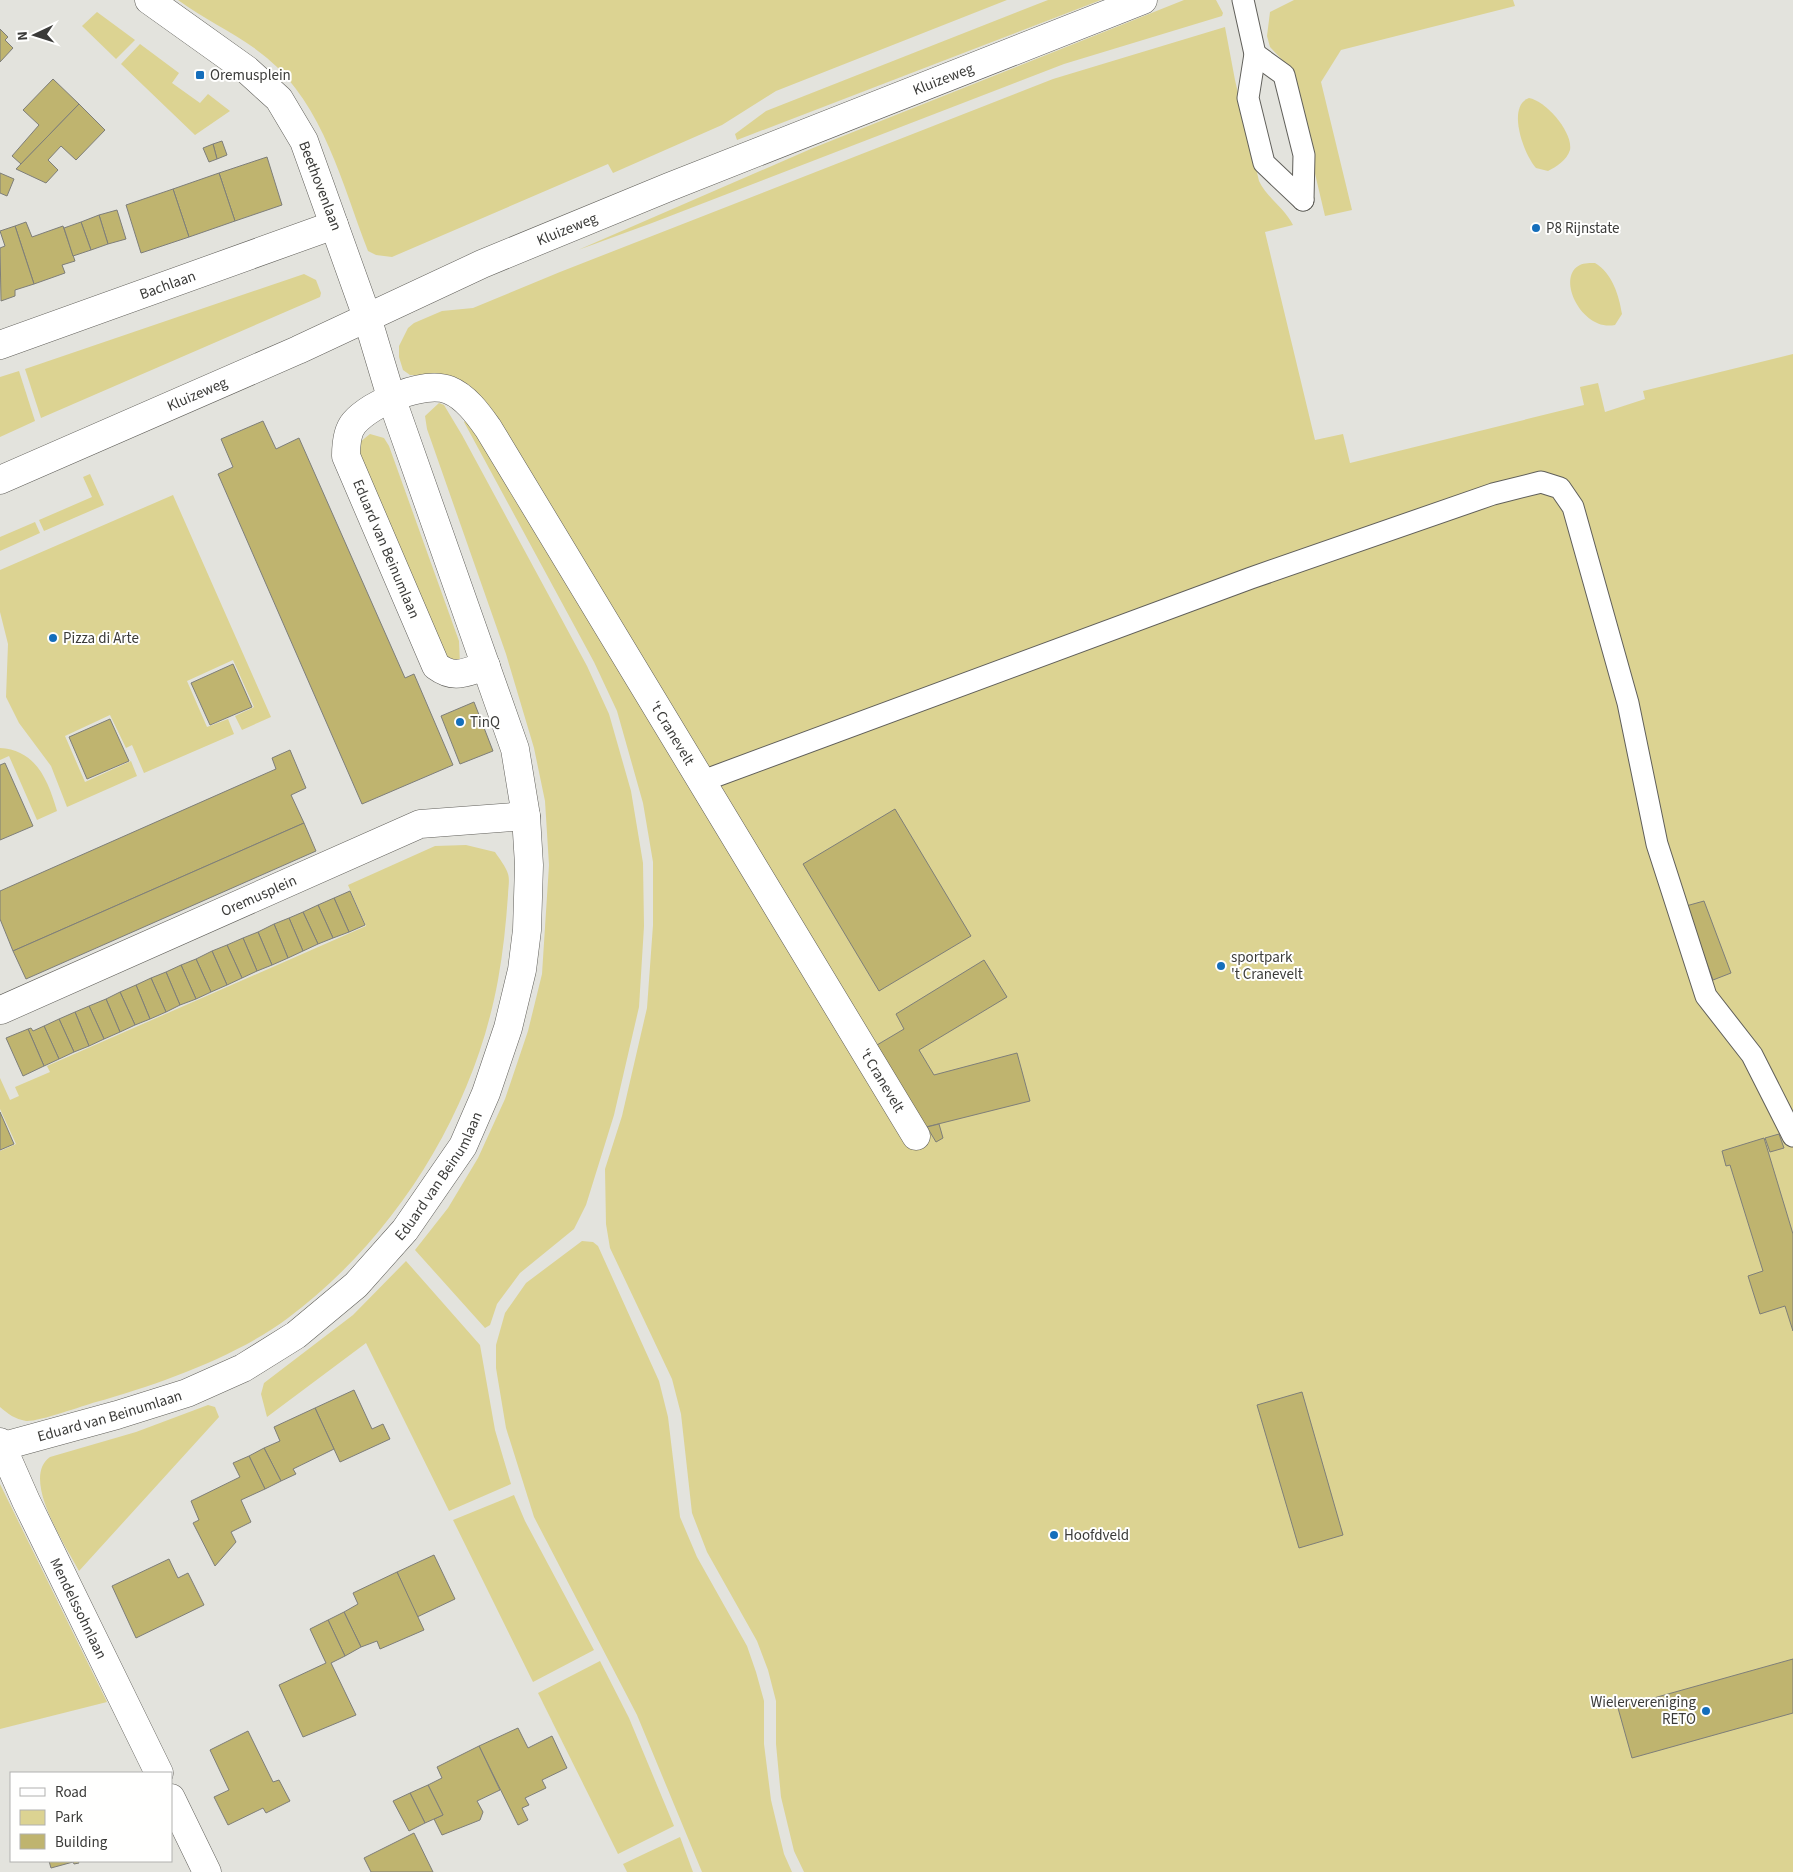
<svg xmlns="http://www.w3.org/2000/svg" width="1793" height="1872" font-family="'Source Sans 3',sans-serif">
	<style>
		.green { fill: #dcd392 }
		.building { fill: #bfb46f; stroke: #7e7e79 }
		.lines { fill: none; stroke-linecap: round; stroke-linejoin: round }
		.service-casing { stroke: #605f5a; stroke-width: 23 }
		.minor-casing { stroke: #605f5a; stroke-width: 29 }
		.service { stroke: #fff; stroke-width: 21 }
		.minor { stroke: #fff; stroke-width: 28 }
		.poi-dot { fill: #146ebb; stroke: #fffffe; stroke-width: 2 }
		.labels { text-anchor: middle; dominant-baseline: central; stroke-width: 4; stroke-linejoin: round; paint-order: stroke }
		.poi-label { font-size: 15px; fill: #3b3b39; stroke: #fffffe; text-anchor: start }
		.street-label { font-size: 15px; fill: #3b3b39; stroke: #fffffe }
	</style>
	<rect width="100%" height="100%" fill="#e3e3dd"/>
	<g class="green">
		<path d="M178,0H1007L776,91L722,125L613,173L608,164L392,257L376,255L368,251C342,184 324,106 267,58C240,35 206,21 178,0Z"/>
		<path d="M1048,0H1101L737,140L735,134L766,111Z"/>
		<path d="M1184,0H1216L1223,13L1222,16L1064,64L652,223L578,250L813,148Z"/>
		<path d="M1294,0H1513L1515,6L1341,50L1321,82L1352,210L1325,216L1290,68L1270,47L1267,36L1270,12Z"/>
		<path d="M97,12L135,40L116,59L82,26Z"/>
		<path d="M1225,27L1235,80L1259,181C1267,198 1284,207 1293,225L1265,232L1315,440L1343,434L1350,463L1584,405L1580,387L1598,383L1605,412L1645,399L1643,391L1793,354V1872H804L794,1851L781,1797L776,1744V1701L768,1670L757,1641L707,1552L692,1513L681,1414L672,1379L610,1248L606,1224L605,1169L622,1116L647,1008L653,925V862L643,803L617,711L594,662L464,422L483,402L469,385L454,377L410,375L403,370L399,357V346L408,328L414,323L442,311L473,308L560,272L1053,79Z"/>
		<path d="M140,44L179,73L172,83L200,103L208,94L230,111L195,135L121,64Z"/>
		<path d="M1529,98C1546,101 1573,132 1570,150C1567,160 1556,167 1548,171L1536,168C1524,155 1506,106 1529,98Z"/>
		<path d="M1595,263C1612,273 1619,295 1622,314L1615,325C1582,332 1555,277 1580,265C1584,263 1591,263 1595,263Z"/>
		<path d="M304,274L316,280L321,293L320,297L41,418L25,369Z"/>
		<path d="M19,371L35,421L0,437V377Z"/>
		<path d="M439,403L444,405L462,435L587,666L609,714L631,791L643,863L644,926L639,1007L614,1115L586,1205L574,1229L520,1273L497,1304L490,1325L485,1328L415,1250L448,1208L478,1158L505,1099L528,1031L542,974L549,865L545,801L534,748L506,654L427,429L425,416Z"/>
		<path d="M370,434L384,438L389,446L459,641L460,664L447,658L360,458V442Z"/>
		<path d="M90,474L104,505L44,531L39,520L92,497L83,477Z"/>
		<path d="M173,495L271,717L242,730L235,716L254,707L233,660L187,681L207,727L228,719L234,734L144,773L132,745L126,748L110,715L65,736L85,782L131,761L137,776L67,807L51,766L19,723L6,697L8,644L0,612V570Z"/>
		<path d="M35,522L40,533L0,551V537Z"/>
		<path d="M0,748C36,750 48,780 57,811L37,820L9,756L0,760Z"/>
		<path d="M466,845L495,852C499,858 506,867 508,874C510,880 508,889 508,895C506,924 503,952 498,980C474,1112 395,1238 288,1318C238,1356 157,1385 96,1402C82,1406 38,1422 26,1421C15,1419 8,1414 0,1407V1151L16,1144L0,1109V1078L10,1100L19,1096L15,1087L50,1072L47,1066L366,926L348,885L435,846Z"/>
		<path d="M582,1241L593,1242L598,1246L659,1381L668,1417L680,1517L697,1557L747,1646L756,1672L764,1701V1744L771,1800L784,1854L792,1872H702L637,1715L534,1517L506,1428L496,1368V1345L505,1313L526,1283Z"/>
		<path d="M406,1261L480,1345L495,1430L511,1484L449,1511L366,1343L267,1417L261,1394L264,1383L353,1315Z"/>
		<path d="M208,1405L215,1407L219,1417L79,1571C66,1546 20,1478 50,1457L136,1432Z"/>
		<path d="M0,1484L107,1702L0,1729Z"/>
		<path d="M514,1495L525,1521L594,1650L533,1682L453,1520Z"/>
		<path d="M600,1661L629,1718L674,1826L618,1854L538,1693Z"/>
		<path d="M680,1837L693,1872H627L623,1864Z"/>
	</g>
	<g class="building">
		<path d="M0,29L8,37L5,40L13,48L0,62Z"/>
		<path d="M53,79L79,104L21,164L12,156L39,125L23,110Z"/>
		<path d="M79,104L105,130L76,160L61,146L48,160L58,170L46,183L16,169Z"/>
		<path d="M222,141L227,155L217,159L213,144Z"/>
		<path d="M213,144L217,159L209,162L203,148Z"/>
		<path d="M267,157L282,205L235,221L219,173Z"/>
		<path d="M0,173L14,179L7,196L0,193Z"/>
		<path d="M219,173L235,221L189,237L173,189Z"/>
		<path d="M173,189L189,237L141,253L126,205Z"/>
		<path d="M117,210L126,239L108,244L99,215Z"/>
		<path d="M99,215L108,244L91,250L81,222Z"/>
		<path d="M26,222L32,237L63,226L75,261L62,265L65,273L34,284L15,226Z"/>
		<path d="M81,222L91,250L73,256L64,228Z"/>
		<path d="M15,226L34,284L15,290V296L1,301L0,248L5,246L0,231Z"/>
		<path d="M263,421L276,449L299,438L405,678L414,674L453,765L362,804L218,474L233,467L221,439Z"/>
		<path d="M233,664L252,707L210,725L191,683Z"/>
		<path d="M474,702L493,751L460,764L441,716Z"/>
		<path d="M110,719L129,761L87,779L69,737Z"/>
		<path d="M290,750L306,788L291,795L304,823L13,951L0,919V891L276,769L272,758Z"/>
		<path d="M5,763L33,826L0,840V765Z"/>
		<path d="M895,809L971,936L879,991L803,864Z"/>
		<path d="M304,823L316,851L26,979L13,951Z"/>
		<path d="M350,891L365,925L349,932L334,898Z"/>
		<path d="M334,898L349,932L333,938L318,905Z"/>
		<path d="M1704,901L1731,973L1713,980L1686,906Z"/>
		<path d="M318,905L333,938L318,944L303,912Z"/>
		<path d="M303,912L318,944L303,951L289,918Z"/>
		<path d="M289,918L303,951L288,958L274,924Z"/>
		<path d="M274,924L288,958L272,965L258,932Z"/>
		<path d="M258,932L272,965L257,971L243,938Z"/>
		<path d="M243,938L257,971L242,978L227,945Z"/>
		<path d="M227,945L242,978L227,985L212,951Z"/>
		<path d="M212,951L227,985L211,992L196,959Z"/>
		<path d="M196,959L211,992L196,999L181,965Z"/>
		<path d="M984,960L1007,997L919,1050L934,1075L1017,1053L1030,1101L926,1127L877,1045L904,1029L896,1014Z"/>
		<path d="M181,965L196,999L180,1005L166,972Z"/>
		<path d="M166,972L180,1005L166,1012L151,978Z"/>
		<path d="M151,978L166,1012L150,1019L136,985Z"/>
		<path d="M136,985L150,1019L135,1025L120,992Z"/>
		<path d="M120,992L135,1025L120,1032L106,999Z"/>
		<path d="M106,999L120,1032L104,1039L89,1006Z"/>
		<path d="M89,1006L104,1039L89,1046L75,1012Z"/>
		<path d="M75,1012L89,1046L74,1052L59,1019Z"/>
		<path d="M59,1019L74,1052L59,1059L44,1026Z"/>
		<path d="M44,1026L59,1059L44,1066L28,1029L31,1028L33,1031Z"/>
		<path d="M28,1029L44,1066L23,1076L6,1038Z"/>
		<path d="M0,1112L14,1144L0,1150Z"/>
		<path d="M939,1124L943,1138L936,1142L927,1127Z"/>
		<path d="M1779,1134L1784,1148L1770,1152L1765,1138Z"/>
		<path d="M1764,1138L1793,1234V1331L1785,1306L1760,1314L1748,1276L1763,1271L1730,1165L1726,1166L1722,1151Z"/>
		<path d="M354,1390L372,1429L383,1424L390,1439L340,1462L315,1408Z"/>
		<path d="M1302,1392L1343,1535L1299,1548L1257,1405Z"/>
		<path d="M315,1408L334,1449L293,1469L296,1474L281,1481L264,1448L280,1441L274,1427Z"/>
		<path d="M264,1448L281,1481L265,1489L249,1456Z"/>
		<path d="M249,1456L265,1489L241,1500L251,1522L231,1532L236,1542L215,1566L193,1523L199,1520L191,1501L240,1477L233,1463Z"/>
		<path d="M434,1555L455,1599L417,1617L397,1572Z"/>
		<path d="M169,1559L178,1578L188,1573L204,1605L136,1638L112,1586Z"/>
		<path d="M397,1572L424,1630L380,1649L377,1641L361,1647L344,1612L358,1604L353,1593Z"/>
		<path d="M344,1612L361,1647L345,1656L328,1620Z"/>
		<path d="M328,1620L345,1656L331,1663L356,1715L303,1737L279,1685L326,1663L310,1629Z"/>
		<path d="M1793,1659V1713L1632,1758L1618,1708Z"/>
		<path d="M518,1728L528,1748L552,1736L567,1768L542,1780L546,1788L525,1798L529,1805L522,1808L528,1820L518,1825L479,1746Z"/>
		<path d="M248,1731L273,1782L279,1780L290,1801L266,1813L263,1808L228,1825L214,1797L229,1790L210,1750Z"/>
		<path d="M479,1746L500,1790L477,1801L483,1812L480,1820L442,1835L434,1819L443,1815L428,1785L442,1778L437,1767Z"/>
		<path d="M428,1785L443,1815L425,1823L410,1793Z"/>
		<path d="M410,1793L425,1823L409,1831L393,1801Z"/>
		<path d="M414,1833L433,1872H371L364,1858Z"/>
		<path d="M49,1861H78L79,1863L74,1864L73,1862L51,1868Z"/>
	</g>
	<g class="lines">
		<defs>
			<g id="service">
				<path d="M1243,0L1255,54L1248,98L1264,163L1303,200"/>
				<path d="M1255,54L1284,75L1304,155L1303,200"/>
				<path d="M700,782L1251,578L1493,494L1541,482L1560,488L1573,507L1628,703L1657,844L1706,996L1752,1055L1793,1136"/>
			</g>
			<g id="minor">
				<path id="s1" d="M0,345L334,225"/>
				<path id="s2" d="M0,480L298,350L482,264L669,187L1143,0"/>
				<path id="s3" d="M486,666C465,672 455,680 436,666L346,456C346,445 347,431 354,423C371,403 424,380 449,390C466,397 478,414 488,428L916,1136"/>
				<path id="s4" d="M1,1010L420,824L526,816"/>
				<path id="s5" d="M0,1442L26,1501L159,1773"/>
				<path id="s6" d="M0,1447L117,1415L187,1393L243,1368L296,1335L356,1285L405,1230L463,1146L486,1093L508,1028L522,970L527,930L529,865L526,816L515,749L391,397L367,317L304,141L279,99L247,70L149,0"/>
				<path d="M171,1798L207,1872"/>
			</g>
		</defs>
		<use href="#service" class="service-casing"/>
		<use href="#minor" class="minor-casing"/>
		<use href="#service" class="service"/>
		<use href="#minor" class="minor"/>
	</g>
	<g class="poi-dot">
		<rect x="195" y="70" width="10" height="10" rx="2.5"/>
		<circle cx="1536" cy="228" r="5"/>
		<circle cx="53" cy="638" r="5"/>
		<circle cx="460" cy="722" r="5"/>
		<circle cx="1221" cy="966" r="5"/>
		<circle cx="1054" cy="1535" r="5"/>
		<circle cx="1706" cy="1711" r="5"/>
	</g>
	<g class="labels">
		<g class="poi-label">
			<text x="210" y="75">Oremusplein</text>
			<text x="1546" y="228">P8 Rijnstate</text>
			<text x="63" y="638">Pizza di Arte</text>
			<text x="470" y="722">TinQ</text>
			<text x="1231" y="957">sportpark<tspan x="1231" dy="17">'t Cranevelt</tspan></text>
			<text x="1064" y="1535">Hoofdveld</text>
			<text x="1696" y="1702" text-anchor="end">Wielervereniging<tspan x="1696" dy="17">RETO</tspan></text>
		</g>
		<g class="street-label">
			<text stroke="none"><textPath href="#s2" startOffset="1025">Kluizeweg</textPath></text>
			<text transform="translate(320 186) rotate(69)">Beethovenlaan</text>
			<text stroke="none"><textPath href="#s2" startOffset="620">Kluizeweg</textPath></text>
			<text stroke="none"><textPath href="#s1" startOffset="178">Bachlaan</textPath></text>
			<text stroke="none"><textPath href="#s2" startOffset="215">Kluizeweg</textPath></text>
			<text transform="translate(386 549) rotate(67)">Eduard van Beinumlaan</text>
			<text stroke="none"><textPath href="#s3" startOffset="832">'t Cranevelt</textPath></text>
			<text stroke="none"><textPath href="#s4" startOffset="282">Oremusplein</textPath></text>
			<text stroke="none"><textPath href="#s3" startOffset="1238">'t Cranevelt</textPath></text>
			<text stroke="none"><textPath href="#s6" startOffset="534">Eduard van Beinumlaan</textPath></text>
			<text stroke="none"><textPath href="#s6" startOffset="114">Eduard van Beinumlaan</textPath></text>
			<text stroke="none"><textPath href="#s5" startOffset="184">Mendelssohnlaan</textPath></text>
		</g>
	</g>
	<rect x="10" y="1772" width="162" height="90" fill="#fffffe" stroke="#b1b1af"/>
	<rect x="20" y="1788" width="25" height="8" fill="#ffffff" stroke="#b1b1af"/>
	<text x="55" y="1797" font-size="15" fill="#3b3b39">Road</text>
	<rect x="20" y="1810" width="25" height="15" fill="#dcd392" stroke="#b1b1af"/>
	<text x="55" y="1822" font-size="15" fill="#3b3b39">Park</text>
	<rect x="20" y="1834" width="25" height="15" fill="#bfb46f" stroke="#b1b1af"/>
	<text x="55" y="1847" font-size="15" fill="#3b3b39">Building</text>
	<g transform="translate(35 35) rotate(266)" stroke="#fffffe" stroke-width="4" paint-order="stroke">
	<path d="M0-4L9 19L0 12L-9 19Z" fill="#3b3b39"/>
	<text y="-8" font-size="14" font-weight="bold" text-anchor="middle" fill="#3b3b39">N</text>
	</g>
</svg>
